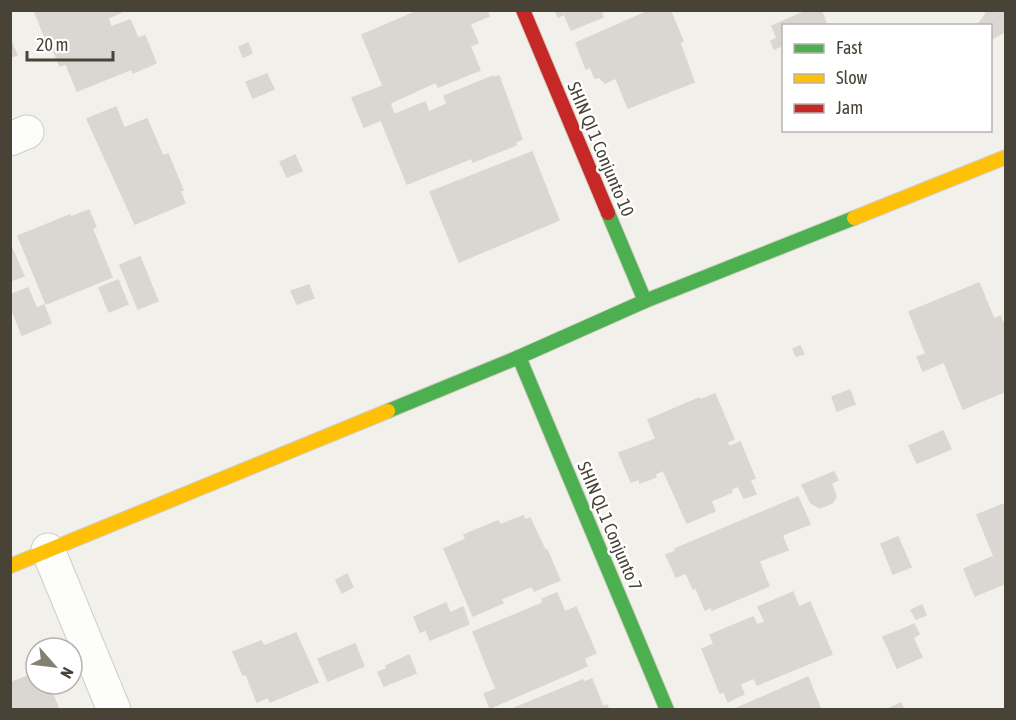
<svg xmlns="http://www.w3.org/2000/svg" width="1016" height="720" font-family="'Asap Condensed',sans-serif">
	<style>
		.building { fill: #dad7d2; stroke: #dad7d1; stroke-width: 1.5 }
		.lines { fill: none; stroke-linecap: round; stroke-linejoin: round }
		.street-casing { stroke: #d0cec8; stroke-width: 35 }
		.fast-casing { stroke: #d2cdc1; stroke-width: 16 }
		.slow-casing { stroke: #d2cdc1; stroke-width: 16 }
		.jam-casing { stroke: #d2cdc1; stroke-width: 16 }
		.street { stroke: #fdfdfc; stroke-width: 33 }
		.fast { stroke: #4caf50; stroke-width: 14 }
		.slow { stroke: #ffc107; stroke-width: 14 }
		.jam { stroke: #c62828; stroke-width: 14 }
		.labels { text-anchor: middle; dominant-baseline: central; stroke-width: 5; stroke-linejoin: round; paint-order: stroke }
		.street-label { font-size: 18px; fill: #494236; stroke: #fff }
	</style>
	<rect width="100%" height="100%" fill="#f2f0eb"/>
	<g class="building">
		<path d="M34,10H126L108,18L111,27L130,20L138,38L145,36L156,63L133,73L132,69L77,91L66,64L77,60L60,66L52,47L65,42L64,40L49,47Z"/>
		<path d="M420,10H487L489,16L470,24L478,43L470,46L480,70L438,87L436,82L390,103L394,115L364,127L352,98L383,86L362,35Z"/>
		<path d="M555,10H606L601,13L603,17L571,30L565,16L567,13L558,17Z"/>
		<path d="M651,10H670L683,41L680,43L694,82L628,108L616,78L605,83L599,77L595,78L590,67L586,69L576,43Z"/>
		<path d="M809,10H821L827,26H784V45L774,49L771,41L777,38L772,26Z"/>
		<path d="M985,10H1006V31L990,40V26H977L986,14Z"/>
		<path d="M10,39L17,55L10,57Z"/>
		<path d="M248,43L252,53L243,57L239,47Z"/>
		<path d="M267,74L274,89L253,98L246,82Z"/>
		<path d="M493,76V78L499,76L522,139L515,142L516,145L473,162L472,158L407,184L381,120L425,102L429,112L447,104L444,96Z"/>
		<path d="M116,107L124,128L147,119L163,156L168,154L183,190L180,191L185,203L135,224L87,119Z"/>
		<path d="M532,152L559,220L459,262L430,192Z"/>
		<path d="M295,155L302,171L287,177L280,162Z"/>
		<path d="M89,210L96,227L92,228L112,277L46,304L18,236L70,215L71,217Z"/>
		<path d="M10,244L24,276L10,281Z"/>
		<path d="M140,257L158,301L138,309L120,265Z"/>
		<path d="M118,280L128,304L109,312L99,288Z"/>
		<path d="M979,283L994,319L1000,316L1006,330V352L1004,353L1006,357V391L963,409L944,362L923,371L917,357L926,354L909,312Z"/>
		<path d="M309,285L314,298L297,304L291,291Z"/>
		<path d="M28,288L44,326L22,335L10,305V295Z"/>
		<path d="M44,305L51,323L44,326L37,308Z"/>
		<path d="M800,346L804,354L796,356L793,349Z"/>
		<path d="M850,390L855,404L837,411L832,397Z"/>
		<path d="M715,394L734,439L727,442L729,447L740,442L755,478L750,480L756,494L744,498L738,486L731,489L732,492L711,501L715,511L687,523L663,470L655,474L656,477L640,483L639,479L631,482L619,453L656,439L648,420L699,398L700,400Z"/>
		<path d="M943,431L951,449L917,463L909,446Z"/>
		<path d="M834,472L838,480L831,483L836,496L835,499L832,503L820,508L811,503L802,485Z"/>
		<path d="M798,497L810,524L782,535L788,550L759,561L769,586L712,610V607L705,610L696,588L693,589L686,573L676,577L666,555L676,551L675,549Z"/>
		<path d="M1006,503V555L995,559L977,515Z"/>
		<path d="M523,516L525,520L530,518L545,550H547L560,580L534,591L532,586L501,599L503,603L473,616L444,549L466,539L464,535L498,521L500,525Z"/>
		<path d="M898,537L911,567L893,574L881,544Z"/>
		<path d="M1006,555V583L975,596L964,569L992,557L993,560Z"/>
		<path d="M347,574L353,587L342,593L336,580Z"/>
		<path d="M793,592L799,607L810,602L832,654L757,685L754,678L740,684L744,694L728,702L724,692L720,693L702,649L714,644L710,635L753,617L757,625L765,622L758,607Z"/>
		<path d="M557,593L565,612L576,607L596,653L584,658L587,666L490,708L484,694L496,689L473,632L543,603L542,599Z"/>
		<path d="M446,603L450,613L463,607L469,624L430,640L426,630L420,632L414,617Z"/>
		<path d="M922,605L926,615L916,619L911,610Z"/>
		<path d="M914,624L919,634L913,638L908,627Z"/>
		<path d="M908,627L922,657L897,668L883,637Z"/>
		<path d="M296,633L318,682L270,702L268,697L257,702L246,674L243,675L233,652L261,641L264,646Z"/>
		<path d="M355,644L364,666L328,681L318,659Z"/>
		<path d="M409,655L416,673L384,686L378,672L387,669L386,666Z"/>
		<path d="M36,673V684H49L59,710H10V683Z"/>
		<path d="M808,677L821,710H733Z"/>
		<path d="M592,679L603,707L607,705L609,710H510L583,680L584,682Z"/>
		<path d="M901,703L904,710H886Z"/>
	</g>
	<g class="lines">
		<defs>
			<g id="street">
				<path d="M10,139L27,132"/>
				<path d="M48,550L114,710"/>
			</g>
			<g id="fast">
				<path d="M608,213L645,301"/>
				<path d="M519,357L667,710"/>
				<path d="M388,411L519,357L645,301L854,218"/>
			</g>
			<g id="slow">
				<path d="M854,218L1006,157"/>
				<path d="M10,566L388,411"/>
			</g>
			<path id="jam" d="M523,10L608,213"/>
		</defs>
		<use href="#street" class="street-casing"/>
		<use href="#fast" class="fast-casing"/>
		<use href="#slow" class="slow-casing"/>
		<use href="#jam" class="jam-casing"/>
		<use href="#street" class="street"/>
		<use href="#fast" class="fast"/>
		<use href="#slow" class="slow"/>
		<use href="#jam" class="jam"/>
	</g>
	<g class="labels">
		<g class="street-label">
			<text transform="translate(601 149) rotate(67)">SHIN QI 1 Conjunto 10</text>
			<text transform="translate(610 526) rotate(67)">SHIN QL 1 Conjunto 7</text>
		</g>
	</g>
	<rect width="1016" height="720" fill="none" stroke="#494236" stroke-width="24"/>
	<rect x="782" y="24" width="210" height="108" fill="#ffffff" stroke="#b6b3af" stroke-width="1.5"/>
	<rect x="794" y="44" width="30" height="9" fill="#4caf50" stroke="#b6b3af" stroke-width="1.5"/>
	<text x="836" y="54" font-size="18" fill="#494236">Fast</text>
	<rect x="794" y="74" width="30" height="9" fill="#ffc107" stroke="#b6b3af" stroke-width="1.5"/>
	<text x="836" y="84" font-size="18" fill="#494236">Slow</text>
	<rect x="794" y="104" width="30" height="9" fill="#c62828" stroke="#b6b3af" stroke-width="1.5"/>
	<text x="836" y="114" font-size="18" fill="#494236">Jam</text>
	<g transform="translate(54 666) rotate(118)"><circle r="28" fill="#ffffff" stroke="#b6b3af" stroke-width="1.5"/>
	<path d="M0-4.5L10 22L0 15L-10 22Z" fill="#847f75"/>
	<text y="-9" font-size="16" font-weight="bold" text-anchor="middle" fill="#494236">N</text>
	</g>
	<path d="M27 51v9h86v-9" fill="none" stroke="#494236" stroke-width="3"/>
	<text x="36" y="51" font-size="18" fill="#494236" stroke="#ffffff" stroke-width="4.5" paint-order="stroke">20 m</text>
</svg>
